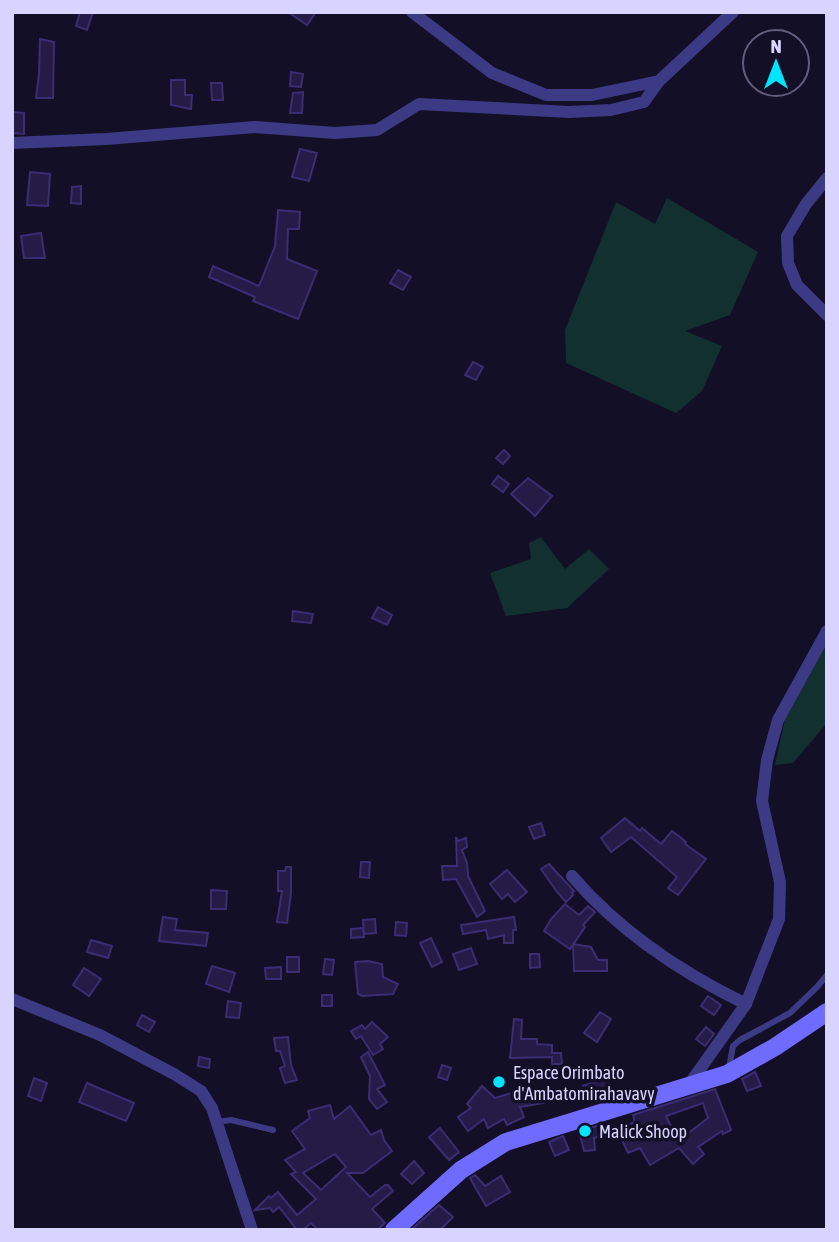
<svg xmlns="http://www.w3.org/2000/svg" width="839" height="1242" font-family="'Asap Condensed',sans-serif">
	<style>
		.green { fill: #12302f }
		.building { fill: #241b47; stroke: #3b2d73; stroke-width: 2; fill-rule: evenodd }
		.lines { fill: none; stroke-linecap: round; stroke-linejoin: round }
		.lane { stroke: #3d3a85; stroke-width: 6 }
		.street { stroke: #3d3a85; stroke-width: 12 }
		.secondary { stroke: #6f6bff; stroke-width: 18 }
		.poi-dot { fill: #00e5ff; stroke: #130f26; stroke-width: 2.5 }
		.labels { text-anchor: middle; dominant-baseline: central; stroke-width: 7; stroke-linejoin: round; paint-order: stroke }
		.poi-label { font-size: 18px; fill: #d9d4ff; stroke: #130f26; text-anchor: start }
	</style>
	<rect width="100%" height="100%" fill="#130f26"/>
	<g class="green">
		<path d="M667,198L758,252L730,315L685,331L722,346L702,391L676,413L566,363L565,330L616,202L655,224Z"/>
		<path d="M541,537L565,569L589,549L609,569L567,608L506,616L490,573L531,559L529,543Z"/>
		<path d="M827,644V723L793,763L775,765L785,719Z"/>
	</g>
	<g class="building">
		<path d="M80,12H93L87,30L76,26Z"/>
		<path d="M288,12H316L307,25Z"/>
		<path d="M40,39L54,42L53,98H36L39,74Z"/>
		<path d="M291,72L303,74L301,87L290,86Z"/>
		<path d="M171,80H185V95H192L191,109L171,105Z"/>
		<path d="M211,83H222L223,100H212Z"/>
		<path d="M303,92L302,113H290L293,93Z"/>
		<path d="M12,112L24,113V134L12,133Z"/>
		<path d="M300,149L317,153L309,181L292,177Z"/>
		<path d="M30,172L50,174L48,206L27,205Z"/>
		<path d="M81,186V204L71,203L72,187Z"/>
		<path d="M278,210L300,212L299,229H288L287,259L317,271L298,319L253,301L255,297L209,277L213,266L259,286L275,246Z"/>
		<path d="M41,233L45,258H24L21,236Z"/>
		<path d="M398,270L411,277L403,290L390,283Z"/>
		<path d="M473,362L483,367L476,380L465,375Z"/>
		<path d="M504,450L510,456L503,464L496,458Z"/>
		<path d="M498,476L509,484L503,492L492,484Z"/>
		<path d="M528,478L552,496L535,516L511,494Z"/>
		<path d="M378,607L392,615L387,625L372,618Z"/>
		<path d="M293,611L313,614L311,623L292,621Z"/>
		<path d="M625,818L640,831L642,828L661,844L672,831L686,842L685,844L706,859L678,895L668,888L677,877L631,837L611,852L601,838Z"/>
		<path d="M541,823L545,835L534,839L529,827Z"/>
		<path d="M456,837L458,841L466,838L467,847L462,850L467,863L468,876L485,911L477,917L456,879L443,880L442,866H457Z"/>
		<path d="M361,862H370L369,878L360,877Z"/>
		<path d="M549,864L574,891L572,893L573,895L566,902L557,892L541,869Z"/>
		<path d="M286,867H291V893L287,923L277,922L282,891H278V871H285Z"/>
		<path d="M507,870L527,892L515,902L508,894L502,899L490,884Z"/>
		<path d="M211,890L227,891L226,909H211Z"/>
		<path d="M565,904L579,915L588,906L595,912L583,925L585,927L570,949L544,931L551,919Z"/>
		<path d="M163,917L177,919L175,930L208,933L206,946L159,941Z"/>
		<path d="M514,917L516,930H513V943H504V935L488,939L486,930L463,934L461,925Z"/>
		<path d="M375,919L376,933L364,934L363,920Z"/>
		<path d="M396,922L407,923L406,936L395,935Z"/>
		<path d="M363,928L364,937L351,938V929Z"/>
		<path d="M431,938L442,962L432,967L420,943Z"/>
		<path d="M91,940L112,946L108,958L87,952Z"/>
		<path d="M573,944L591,947L598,960H607V971H574Z"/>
		<path d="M471,948L477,964L459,970L453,954Z"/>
		<path d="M530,954H539L540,967L530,968Z"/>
		<rect x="287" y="957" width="12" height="15"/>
		<path d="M325,959L334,960L332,975L323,974Z"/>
		<path d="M368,961L382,964L383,977L398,984L393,994L362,996L358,994L355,962Z"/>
		<path d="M212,966L235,973L229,992L206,984Z"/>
		<path d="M281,967V979H266L265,968Z"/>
		<path d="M84,968L101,979L89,996L73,985Z"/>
		<rect x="322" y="995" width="10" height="11"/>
		<path d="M708,996L721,1005L714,1015L701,1006Z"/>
		<path d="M228,1001L241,1003L239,1018L226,1017Z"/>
		<path d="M600,1012L611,1019L597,1042L584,1033Z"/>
		<path d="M142,1015L155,1022L149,1032L137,1025Z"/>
		<path d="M514,1019L522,1020L521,1039H537V1044L552,1045V1053H561L562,1064H552V1057L510,1058Z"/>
		<path d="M372,1022L388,1037L380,1044L383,1049L373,1055L361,1036L356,1039L351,1031L362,1025L365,1029Z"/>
		<path d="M706,1027L714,1034L705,1046L696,1039Z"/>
		<path d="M288,1037L291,1065L297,1080L285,1083L280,1068L285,1066L280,1051H276L274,1038Z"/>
		<path d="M368,1052L385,1085L377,1089L387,1102L377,1109L369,1099L370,1076L361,1057Z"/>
		<path d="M199,1057L210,1059L209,1068L198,1066Z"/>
		<path d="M442,1065L451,1068L447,1080L438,1077Z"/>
		<path d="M755,1072L761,1086L747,1091L742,1079Z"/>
		<path d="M34,1078L47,1083L41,1101L28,1096Z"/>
		<path d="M607,1078L611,1088L597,1093L598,1095L587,1098L583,1086Z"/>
		<path d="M87,1083L134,1103L126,1121L79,1102Z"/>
		<path d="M482,1086L495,1098L508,1094L543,1091L544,1103L520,1107L524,1117L507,1125L504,1119L488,1128L484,1119L468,1131L458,1117L471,1108L467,1104Z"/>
		<path d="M715,1089L731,1130L723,1134L722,1131L698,1147L704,1154L693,1164L679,1148L650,1165L640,1148L628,1153L617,1129L635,1122L633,1115ZM703,1103L708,1118L678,1141L666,1116Z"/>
		<path d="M330,1105L334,1119L350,1106L371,1135L381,1130L384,1140L392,1151L363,1173H347L370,1197L385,1185H388L393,1191L372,1209L385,1223L377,1230H318L311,1223L303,1230H297L279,1207L273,1212L270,1208L255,1210L269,1196L271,1198L278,1192L297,1215L316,1199L291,1174L296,1172L285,1160L305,1149L292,1131L310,1118L308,1111ZM335,1154L346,1167L321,1190L303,1173Z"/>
		<path d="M608,1123L611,1132L594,1138L595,1150L584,1151L579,1131Z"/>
		<path d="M440,1128L459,1152L449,1160L429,1137Z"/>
		<path d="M563,1136L569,1150L555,1156L549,1142Z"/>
		<path d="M414,1161L424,1173L412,1184L401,1174Z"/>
		<path d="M475,1175L485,1186L501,1176L510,1192L486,1206L470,1178Z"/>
		<path d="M439,1205L453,1217L440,1230H411Z"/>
	</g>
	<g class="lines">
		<g class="lane">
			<path d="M729,1068L733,1046L740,1040L790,1013L817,987L827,975"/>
			<path d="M217,1122L231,1120L273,1130"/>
		</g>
		<g class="street">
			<path d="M412,12L492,73L546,95H592L659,81"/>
			<path d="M12,143L106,139L255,127L335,133L377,130L419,104L569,112L611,110L644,102L659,81L733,12"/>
			<path d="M827,178L806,204L787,236L788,263L797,285L827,315"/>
			<path d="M572,876C620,932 680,972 746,1004"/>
			<path d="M12,999L100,1035L174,1074L201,1091L212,1108L252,1230"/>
			<path d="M688,1086L746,1004L779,919L780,882L762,801L767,760L778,720L827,631"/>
		</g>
		<path class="secondary" d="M394,1230L461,1170L506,1142L727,1074L775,1047L827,1012"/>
	</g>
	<g class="poi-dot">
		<circle cx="499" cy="1082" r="7"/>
		<circle cx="585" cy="1131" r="7"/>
	</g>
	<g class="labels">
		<g class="poi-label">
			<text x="513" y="1072">Espace Orimbato<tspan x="513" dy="21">d'Ambatomirahavavy</tspan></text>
			<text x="599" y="1131">Malick Shoop</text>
		</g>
	</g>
	<rect width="839" height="1242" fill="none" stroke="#d9d4ff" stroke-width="28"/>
	<g transform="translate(776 63)"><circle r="33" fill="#130f26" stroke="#625e7d" stroke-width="2"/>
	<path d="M0-5L12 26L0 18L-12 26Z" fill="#00e5ff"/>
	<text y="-10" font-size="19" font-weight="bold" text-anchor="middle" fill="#d9d4ff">N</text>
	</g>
</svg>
